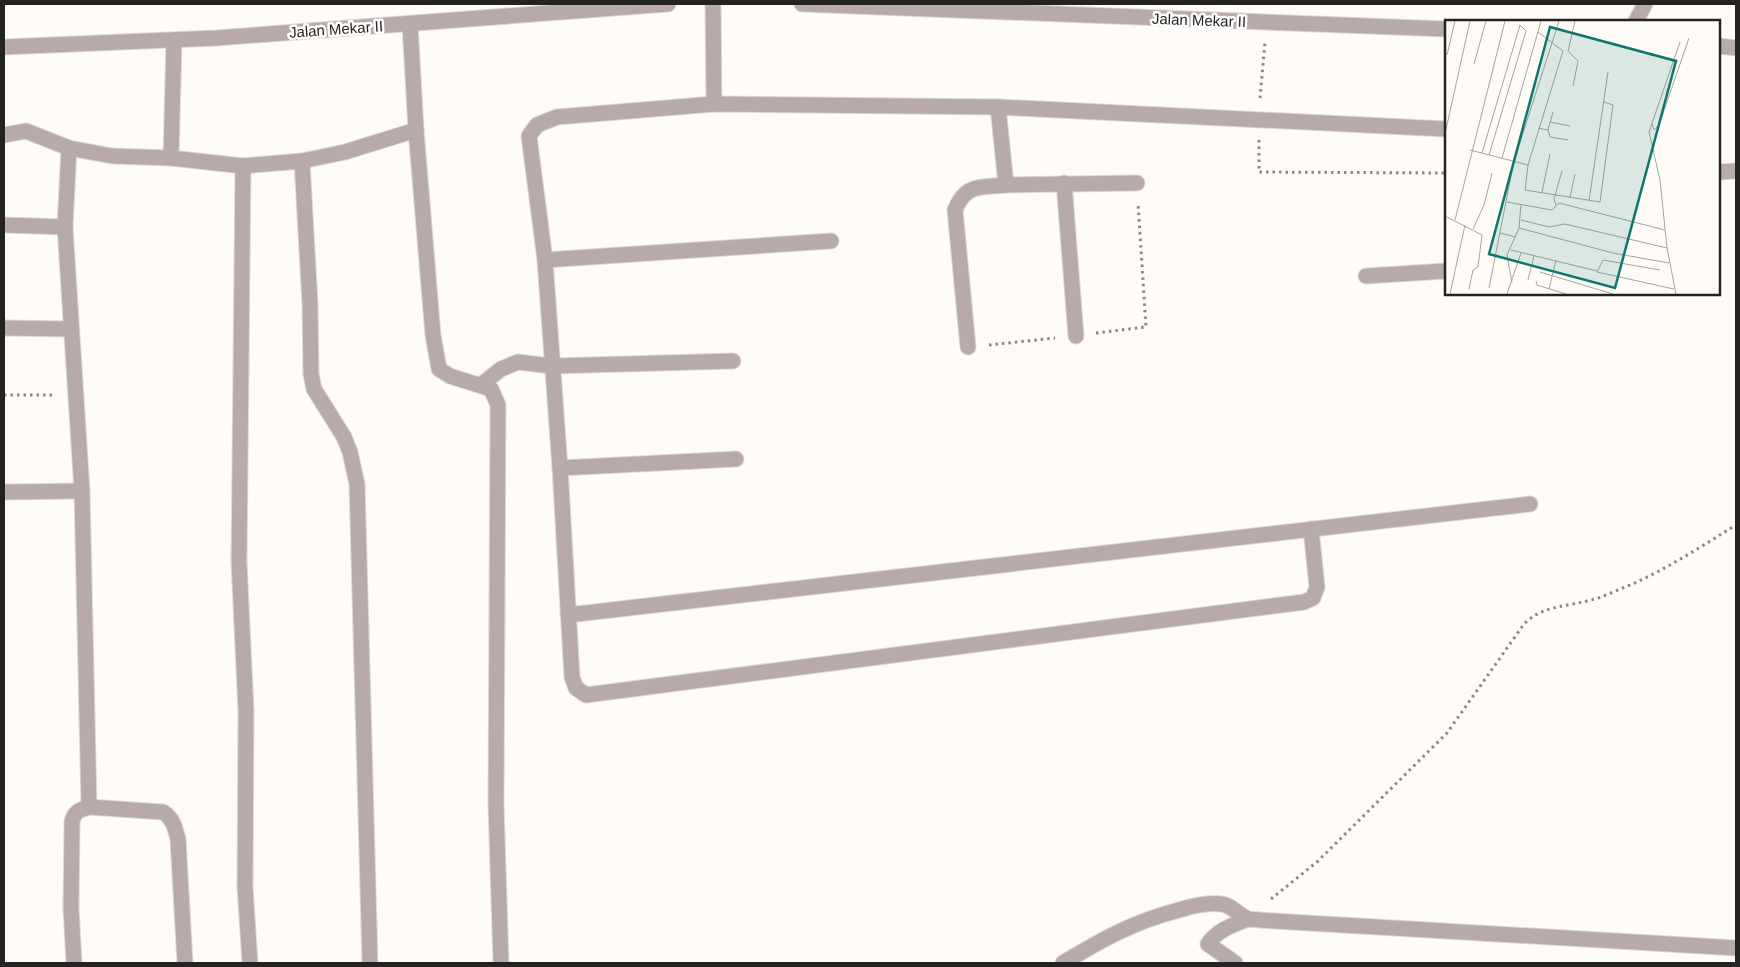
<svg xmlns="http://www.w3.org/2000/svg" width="1740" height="967" font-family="Arial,sans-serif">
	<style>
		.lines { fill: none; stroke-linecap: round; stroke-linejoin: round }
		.street-casing { stroke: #dcd8d5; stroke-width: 17 }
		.path { stroke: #8a8784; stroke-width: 3; stroke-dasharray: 2.5 4; stroke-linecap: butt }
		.street { stroke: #b8a9aa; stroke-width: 15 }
		.labels { text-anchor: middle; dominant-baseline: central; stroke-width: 5; stroke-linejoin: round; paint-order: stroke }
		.street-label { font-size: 15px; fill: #252321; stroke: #fff }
		.inset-road { fill: none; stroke: #a8a5a1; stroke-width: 1 }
		.view { fill: #0f766e; fill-opacity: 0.15; stroke: #0f766e; stroke-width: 2.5 }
		.inset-edge { fill: none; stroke: #252321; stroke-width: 2.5 }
	</style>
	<rect width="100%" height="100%" fill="#fffbf7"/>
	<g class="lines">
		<defs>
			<g id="street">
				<path d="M713,4L714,104"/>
				<path d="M802,4L1446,29"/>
				<path d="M1636,21L1645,4"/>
				<path d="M410,24L416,130L433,335L439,369L450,376L491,389L498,405L496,805L501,963"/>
				<path d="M1719,46L1736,48"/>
				<path d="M4,47L216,38L668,4"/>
				<path d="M998,107L1006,185L1137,183"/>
				<path d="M4,135L26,131L69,148L112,156L171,158L243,166L302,161L345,152L416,130"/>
				<path d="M69,148L65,227L82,491L89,807"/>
				<path d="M171,158L174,40"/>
				<path d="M302,161L310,304L311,374L314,389L344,437L350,452L357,484L370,963"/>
				<path d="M243,166L239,562L246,711L245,887L250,963"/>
				<path d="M1719,172L1736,171"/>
				<path d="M1064,183L1076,336"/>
				<path d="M4,225L65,227"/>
				<path d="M545,260L831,241"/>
				<path d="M1366,276L1446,271"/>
				<path d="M4,328L71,329"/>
				<path d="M968,347L955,210C966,183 980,188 1006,185"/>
				<path d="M481,385L501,369L518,362L552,366L733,361"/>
				<path d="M560,468L736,459"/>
				<path d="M4,492L82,491"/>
				<path d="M1311,529L1317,587L1313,598L1304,602L586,695L576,688L572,677L560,468L545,260L529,136L537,125L557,117L714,104L998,107L1446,129"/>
				<path d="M568,615L1530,504"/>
				<path d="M74,963L71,908L72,822C74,812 79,810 89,807L163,812C173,818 175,828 178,839L185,963"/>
				<path d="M1063,963C1103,939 1133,922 1179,910C1192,906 1207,902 1221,904C1232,905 1238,915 1248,919C1251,920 1256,919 1259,920L1736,948"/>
				<path d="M1235,963L1208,944C1217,930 1233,925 1248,919"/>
			</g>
		</defs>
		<use href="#street" class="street-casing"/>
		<g class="path">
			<path d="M1260,98L1265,42"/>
			<path d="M1259,140V172L1446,173"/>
			<path d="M1096,333L1146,327L1138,203"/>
			<path d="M989,345L1055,338"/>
			<path d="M4,395H55"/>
			<path d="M1271,899L1318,861L1447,733L1524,624C1543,605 1566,607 1591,600C1604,597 1617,590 1630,585C1667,569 1702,546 1736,525"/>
		</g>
		<use href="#street" class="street"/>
	</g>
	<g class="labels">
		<g class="street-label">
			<text transform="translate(1199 20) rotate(2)">Jalan Mekar II</text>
			<text transform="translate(336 29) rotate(-4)">Jalan Mekar II</text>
		</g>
	</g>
	<g transform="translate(1445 20)">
		<rect width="275" height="275" fill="#fffbf7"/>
		<path class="inset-road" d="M93,12L118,31L83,145L80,170L155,182L168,85L159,82M2,35L10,1M29,44L41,1M128,66L133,41L123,31L130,1M105,102L125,106M207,104L209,110L214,105L244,18M93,108L103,110L108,92M103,110L105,117L123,120M0,114L25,1M25,130L83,145M37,133L75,5L81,11L44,135M57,138L96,1M97,172L105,134M125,177L130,154M144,181L163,52M62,182L107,190L114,183L220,210M111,185L109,179L117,151M0,196L37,215L33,247L28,250L24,269M10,200L60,1M76,200L104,207L120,204L222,228M74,208L168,233L224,243M28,209L39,185L47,153M55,213L71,217M66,230L152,251M215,250L158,240L152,252L229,269M95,252L168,274M83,260L89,236M91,261L92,265L121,274M67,263L62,235L74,208L76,184M44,268L69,141L114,1M104,269L111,240M5,274L20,205M62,274L76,233M231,274L222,228L215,160L204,112L235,22"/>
		<path class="view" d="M105,7L231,41L170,268L44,234Z"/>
		<rect width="275" height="275" class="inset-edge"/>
	</g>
	<rect width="1740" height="967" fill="none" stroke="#252321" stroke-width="10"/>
</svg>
